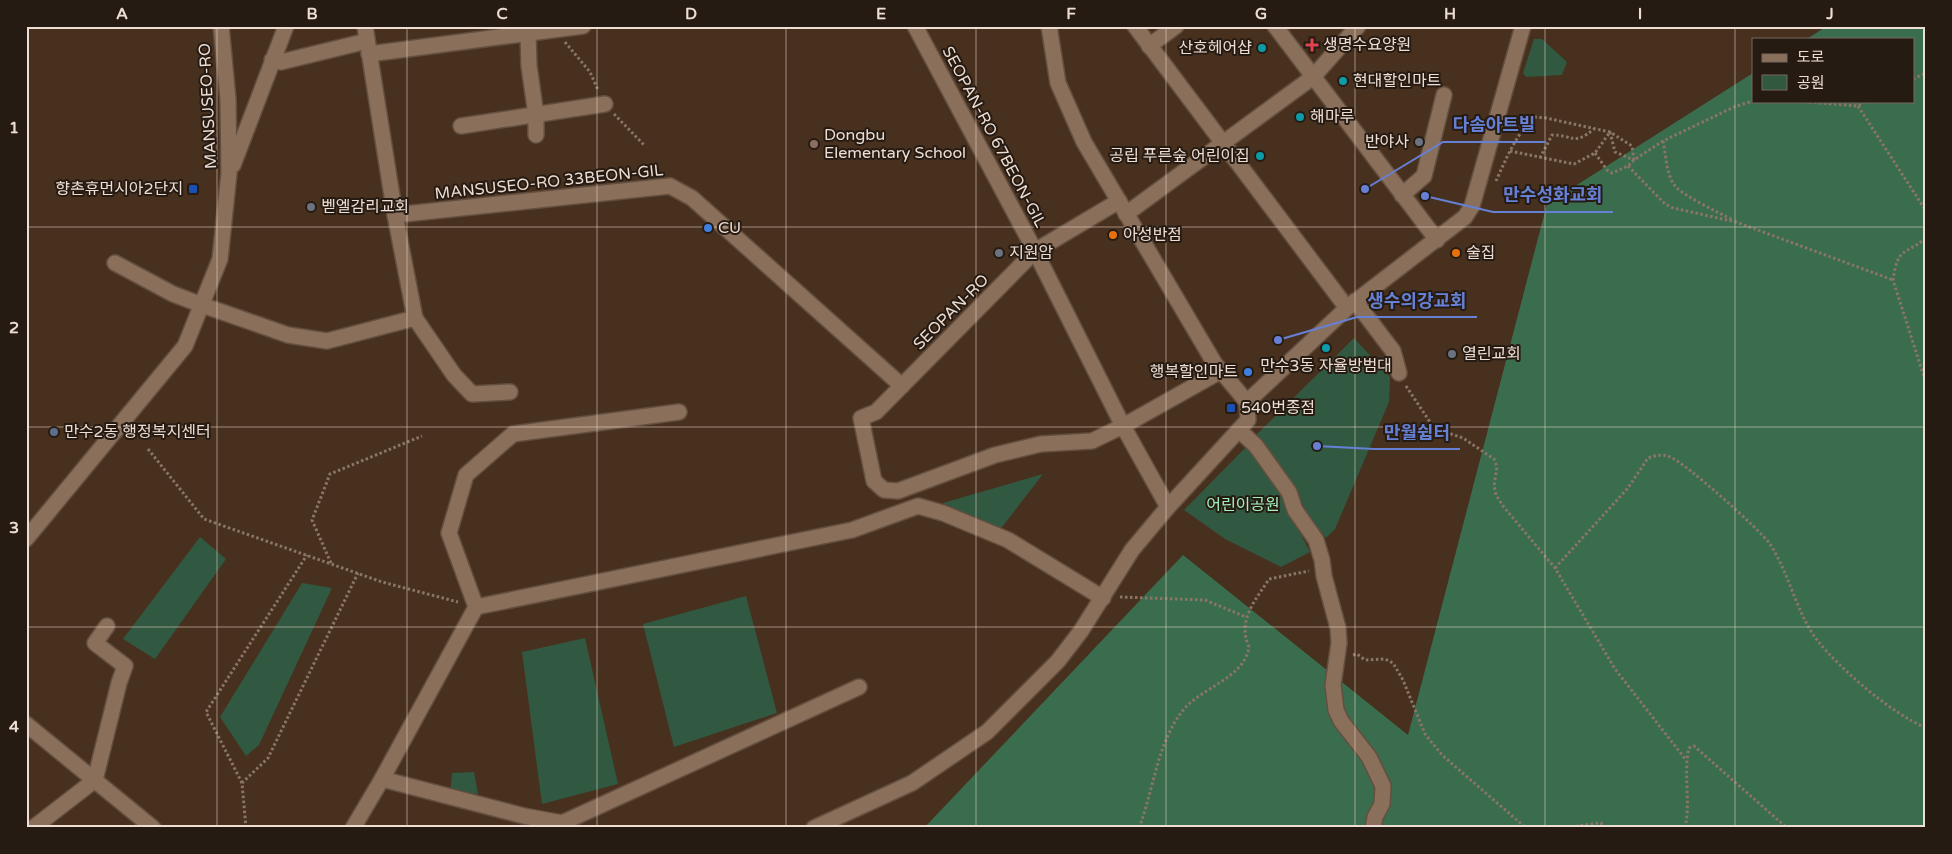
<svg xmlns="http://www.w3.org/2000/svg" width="1952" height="854" font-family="'Varela Round','Noto Sans KR',sans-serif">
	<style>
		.green { fill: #315840 }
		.forest { fill: #3a6d4e }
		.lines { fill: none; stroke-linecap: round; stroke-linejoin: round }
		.minor-casing { stroke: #634f3f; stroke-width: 18 }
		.path { stroke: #8a7566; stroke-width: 3; stroke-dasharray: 2.5 2.5; stroke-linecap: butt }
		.minor { stroke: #8a6f5b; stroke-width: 15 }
		.grid { fill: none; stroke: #edddd2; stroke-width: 1; stroke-opacity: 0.55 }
		.health-dot { fill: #e0444e; stroke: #261b13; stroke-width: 2 }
		.culture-dot { fill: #0f9aa8; stroke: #261b13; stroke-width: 2 }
		.worship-dot { fill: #6b7280; stroke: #261b13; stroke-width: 2 }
		.education-dot { fill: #8d6e63; stroke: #261b13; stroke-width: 2 }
		.transit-dot { fill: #1a4fb4; stroke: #261b13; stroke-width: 2 }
		.shop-dot { fill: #3f7fe0; stroke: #261b13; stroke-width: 2 }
		.food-dot { fill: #e8710a; stroke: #261b13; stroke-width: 2 }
		.service-dot { fill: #5c6f8a; stroke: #261b13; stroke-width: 2 }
		.labels { text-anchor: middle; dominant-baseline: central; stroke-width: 4; stroke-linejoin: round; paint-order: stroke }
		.poi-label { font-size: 16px; fill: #edddd2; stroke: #261b13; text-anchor: start }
		.street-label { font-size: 16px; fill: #edddd2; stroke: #261b13 }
		.park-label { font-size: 16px; fill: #a1f0be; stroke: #261b13 }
		.leader { fill: none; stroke: #6680d6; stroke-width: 2 }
		.callout-dot { fill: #6680d6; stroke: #261b13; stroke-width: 2 }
		.callout-label { font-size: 18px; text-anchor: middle; font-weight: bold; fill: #6680d6; stroke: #261b13; stroke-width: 4; stroke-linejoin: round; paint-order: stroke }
		.neatline { fill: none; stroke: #edddd2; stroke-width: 2 }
		.grid-label { font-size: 16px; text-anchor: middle; font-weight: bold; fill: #edddd2 }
	</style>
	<rect width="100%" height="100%" fill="#48301e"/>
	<g class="green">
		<path d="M1534,39H1542L1567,62L1562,75L1526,77L1523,73Z"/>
		<path d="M1354,338L1390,377L1389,402L1335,529L1326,538L1308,517L1299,496L1256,435Z"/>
		<path d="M1247,446L1280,493L1310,552L1281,567L1225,539L1184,510Z"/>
		<path d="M1043,474L999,531L943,503Z"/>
		<path d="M200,537L226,559L155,659L123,639Z"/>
		<path d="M302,583L332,588L259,745L246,756L220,717Z"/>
		<path d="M746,596L777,713L674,747L643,624Z"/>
		<path d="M585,638L618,784L542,804L522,652Z"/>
		<path d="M474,772L478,794L450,796L452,773Z"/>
	</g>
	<path class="forest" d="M1827,26H1926V828H924L1183,555L1408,735L1547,204L1753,73V101H1913V39H1807Z"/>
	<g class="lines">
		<defs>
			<g id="minor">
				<path d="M365,26L395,215L415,318L454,375L472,394L510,392"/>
				<path d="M915,26L1035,251L1123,426L1168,507"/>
				<path d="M1049,26L1058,83L1084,142L1215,364L1247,402"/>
				<path d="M1135,26L1347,308"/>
				<path d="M1275,26L1437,240"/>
				<path d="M528,33L529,66L536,115V135"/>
				<path d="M1149,46L1176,26"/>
				<path d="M369,54L583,26"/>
				<path d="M272,60L281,62L367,41"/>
				<path d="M461,126L605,104"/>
				<path d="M233,165L286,26"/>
				<path d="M1402,195L1424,176L1444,95"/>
				<path d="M1119,201L1035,251L876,412L861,418L874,481L884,490L898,491L995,455L1041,444L1092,441L1123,426L1221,371"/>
				<path d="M1126,214L1313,77L1358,26"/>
				<path d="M395,215L670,186L692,198L902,386"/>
				<path d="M115,263L173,294L202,305L288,335L327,341L415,318"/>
				<path d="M1355,301L1393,351L1399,373"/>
				<path d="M1239,430L1256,446L1289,492L1295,510L1316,540L1322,560L1324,576L1338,628L1339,643L1333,685L1336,710L1341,721L1369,757L1383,786L1382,804L1375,817L1373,828"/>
				<path d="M26,539L185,346L220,259L229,173L228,99L221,26"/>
				<path d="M476,607L449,533L466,475L513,434L679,412"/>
				<path d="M26,724L153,828"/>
				<path d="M382,779L524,816L562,823L859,687"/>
				<path d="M33,828L95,780L119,683L125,666L95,643L107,626"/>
				<path d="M353,828L382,779L476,607L852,530L918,506L943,513L1008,540L1103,598"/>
				<path d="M814,828L912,783L987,732L1058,661L1081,631L1132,550L1168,507L1248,420L1247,402L1347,308L1465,217L1472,206L1523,26"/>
			</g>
		</defs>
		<use href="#minor" class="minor-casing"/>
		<g class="path">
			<path d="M565,42L590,72L598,90"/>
			<path d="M1913,79L1926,73"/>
			<path d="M1794,101L1858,106L1866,101"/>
			<path d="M1858,106L1926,211"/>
			<path d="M614,114L645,146"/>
			<path d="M1610,132L1615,152L1634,160"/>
			<path d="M1663,141C1666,155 1666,171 1673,183C1678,194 1720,213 1733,220"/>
			<path d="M1510,151L1574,164L1595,153L1610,132"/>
			<path d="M1595,153L1607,170L1612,173L1628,166L1634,160L1663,141L1734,107L1753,101"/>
			<path d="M1540,158L1552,135C1574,135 1573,146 1594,129"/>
			<path d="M1628,166L1665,204L1673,208L1736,222L1893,280"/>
			<path d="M1496,181C1505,161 1518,130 1535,117L1546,118L1610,132L1632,146L1634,160"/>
			<path d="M1926,238C1904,256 1898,246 1893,280L1926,383"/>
			<path d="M1406,386L1438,434H1451L1463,438L1494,459L1497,467L1494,486L1496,495L1503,506L1555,568L1615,669L1686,760"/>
			<path d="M148,449L204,519L382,582L458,602"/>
			<path d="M331,563L312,520L330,474L422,436"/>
			<path d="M1555,568L1628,488L1648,458C1656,455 1663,454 1670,457C1686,463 1760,530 1770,544C1789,573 1797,614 1817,640C1841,670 1891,713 1926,728"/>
			<path d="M1120,597L1205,600L1246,617"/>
			<path d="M1353,655L1357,654L1365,660L1385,659L1393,663L1403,680L1425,734L1442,755L1526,828"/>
			<path d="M242,783L206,712L307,555"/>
			<path d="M246,828L242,783L268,758L358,573"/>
			<path d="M1139,828C1154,789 1157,742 1184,709C1203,687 1244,678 1249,647C1237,620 1255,601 1269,579L1309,571"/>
			<path d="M1566,828L1598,823H1601L1604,828"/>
			<path d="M1685,828C1691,801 1683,774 1689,748L1694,746L1787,828"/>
		</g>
		<use href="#minor" class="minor"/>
	</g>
	<path class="grid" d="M217,26V828M407,26V828M597,26V828M786,26V828M976,26V828M1166,26V828M1355,26V828M1545,26V828M1735,26V828M26,227H1926M26,427H1926M26,627H1926"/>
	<path class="health-dot" d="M1309.5 37.5h5v5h5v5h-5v5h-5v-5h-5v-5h5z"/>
	<g class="culture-dot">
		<circle cx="1262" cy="48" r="5"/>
		<circle cx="1343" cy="81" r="5"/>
		<circle cx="1300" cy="117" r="5"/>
		<circle cx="1260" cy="156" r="5"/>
		<circle cx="1326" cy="348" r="5"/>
	</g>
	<g class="worship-dot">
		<circle cx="1419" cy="142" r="5"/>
		<circle cx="311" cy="207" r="5"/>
		<circle cx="999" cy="253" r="5"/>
		<circle cx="1452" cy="354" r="5"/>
	</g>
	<circle class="education-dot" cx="814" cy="144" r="5"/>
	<g class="transit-dot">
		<rect x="188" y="184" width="10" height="10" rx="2.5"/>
		<rect x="1226" y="403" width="10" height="10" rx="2.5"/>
	</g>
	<g class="shop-dot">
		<circle cx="708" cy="228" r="5"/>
		<circle cx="1248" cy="372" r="5"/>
	</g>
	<g class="food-dot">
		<circle cx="1113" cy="235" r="5"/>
		<circle cx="1456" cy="253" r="5"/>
	</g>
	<circle class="service-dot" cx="54" cy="432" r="5"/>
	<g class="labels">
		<g class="poi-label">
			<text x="1323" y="45">생명수요양원</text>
			<text x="1252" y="48" text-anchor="end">산호헤어샵</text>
			<text x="1353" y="81">현대할인마트</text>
			<text x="1310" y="117">해마루</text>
			<text x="824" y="135">Dongbu<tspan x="824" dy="18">Elementary School</tspan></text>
			<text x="1409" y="142" text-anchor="end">반야사</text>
			<text x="1250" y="156" text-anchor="end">공립 푸른숲 어린이집</text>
			<text x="183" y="189" text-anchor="end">향촌휴먼시아2단지</text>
			<text x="321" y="207">벧엘감리교회</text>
			<text x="718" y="228">CU</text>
			<text x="1123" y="235">아성반점</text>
			<text x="1009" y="253">지원암</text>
			<text x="1466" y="253">술집</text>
			<text x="1462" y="354">열린교회</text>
			<text x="1326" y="366" text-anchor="middle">만수3동 자율방범대</text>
			<text x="1238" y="372" text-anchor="end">행복할인마트</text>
			<text x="1241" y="408">540번종점</text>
			<text x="64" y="432">만수2동 행정복지센터</text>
		</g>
		<g class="street-label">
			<text transform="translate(208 106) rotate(-93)">MANSUSEO-RO</text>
			<text transform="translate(994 137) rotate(62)">SEOPAN-RO 67BEON-GIL</text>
			<text transform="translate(549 182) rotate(-6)">MANSUSEO-RO 33BEON-GIL</text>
			<text transform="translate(951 312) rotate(-45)">SEOPAN-RO</text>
		</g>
		<g class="park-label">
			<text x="1243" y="505">어린이공원</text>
		</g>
	</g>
	<path class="leader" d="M1365 189L1443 142H1546M1425 196L1493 212H1613M1278 340L1357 317H1477M1317 446L1374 449H1460"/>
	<g class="callout-dot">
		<circle cx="1365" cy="189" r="5"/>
		<circle cx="1425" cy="196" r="5"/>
		<circle cx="1278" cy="340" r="5"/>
		<circle cx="1317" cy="446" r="5"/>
	</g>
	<g class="callout-label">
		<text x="1494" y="131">다솜아트빌</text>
		<text x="1553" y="201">만수성화교회</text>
		<text x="1417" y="307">생수의강교회</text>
		<text x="1417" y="439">만월쉼터</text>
	</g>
	<rect width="1952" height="854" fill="none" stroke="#261b13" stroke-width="55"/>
	<rect x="1752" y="38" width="162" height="65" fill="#261b13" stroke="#76695f"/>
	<rect x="1762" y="54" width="25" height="8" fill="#8a6f5b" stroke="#76695f"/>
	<text x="1797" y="62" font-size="15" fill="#edddd2">도로</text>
	<rect x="1762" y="75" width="25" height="15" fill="#315840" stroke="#76695f"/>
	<text x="1797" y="88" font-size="15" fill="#edddd2">공원</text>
	<rect x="28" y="28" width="1896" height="798" class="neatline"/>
	<g class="grid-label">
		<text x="122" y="19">A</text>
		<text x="312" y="19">B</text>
		<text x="502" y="19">C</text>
		<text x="691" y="19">D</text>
		<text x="881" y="19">E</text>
		<text x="1071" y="19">F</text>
		<text x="1261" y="19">G</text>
		<text x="1450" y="19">H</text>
		<text x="1640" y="19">I</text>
		<text x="1830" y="19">J</text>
		<text x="14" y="133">1</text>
		<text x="14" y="333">2</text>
		<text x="14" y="533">3</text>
		<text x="14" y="732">4</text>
	</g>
</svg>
